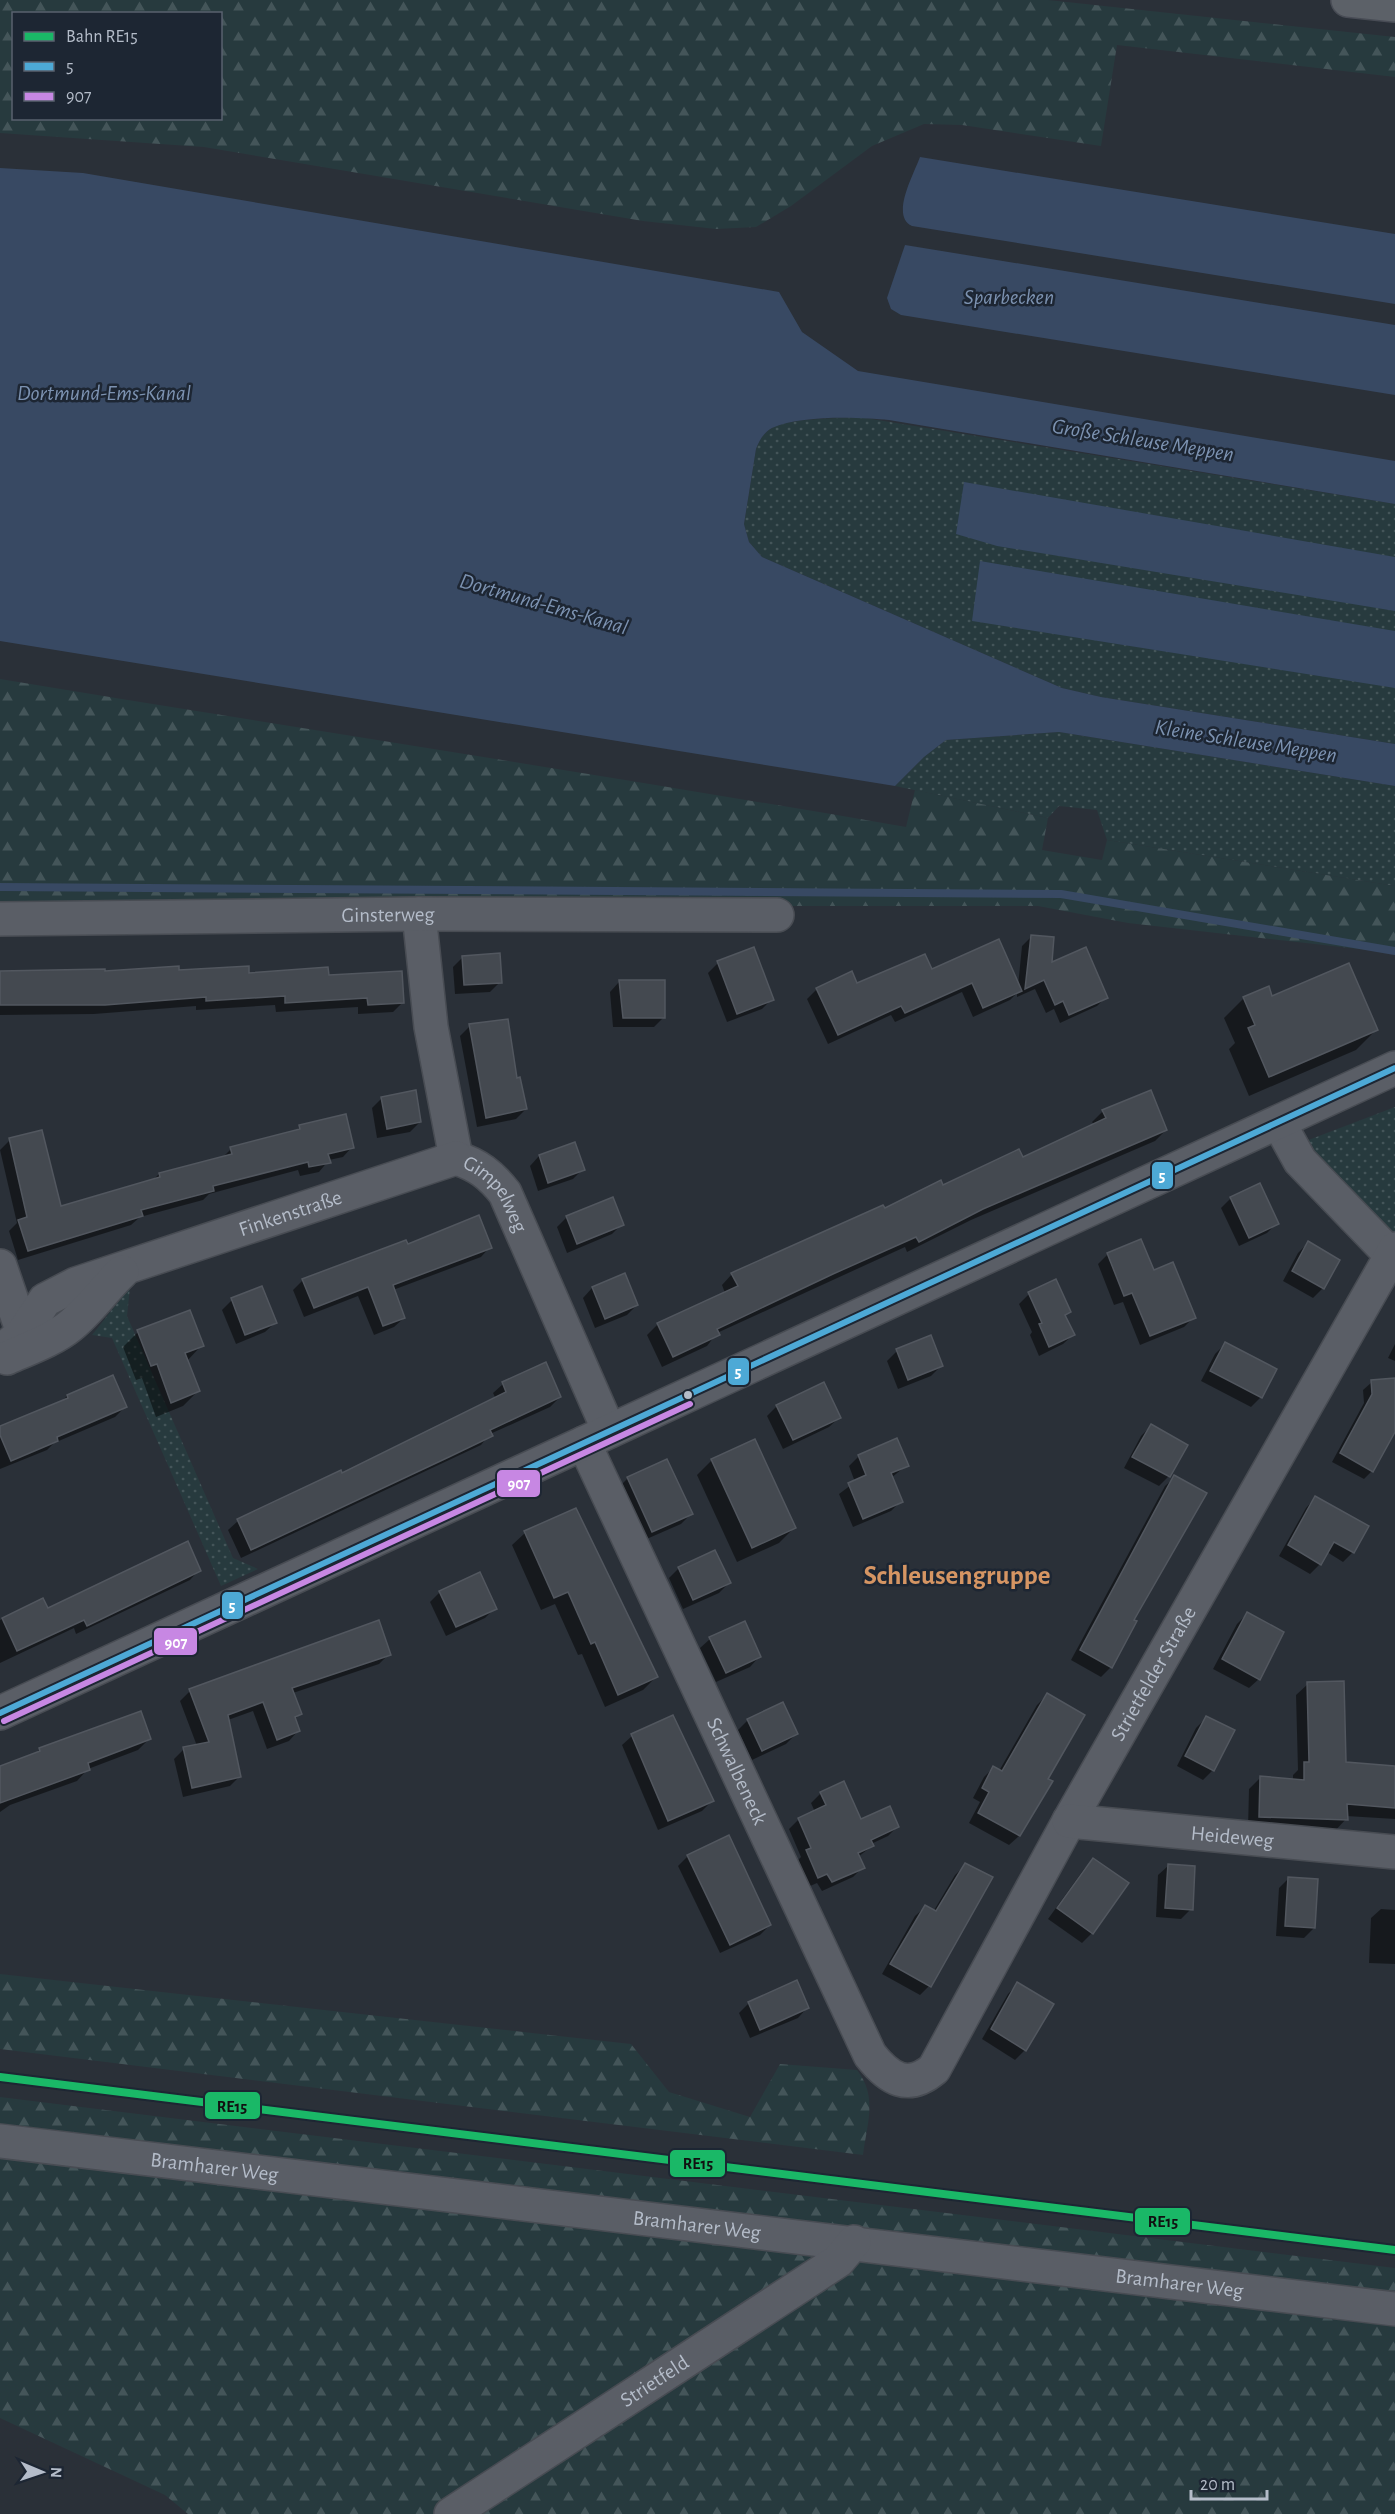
<svg xmlns="http://www.w3.org/2000/svg" width="1395" height="2514" font-family="'Alegreya Sans',sans-serif">
	<style>
		.grass { fill: url(#grass-dots) }
		.forest { fill: url(#forest-firs); fill-rule: evenodd }
		.water { fill: #384963 }
		.shadow { fill: #0007 }
		.lines { fill: none; stroke-linecap: round; stroke-linejoin: round }
		.stream { stroke: #384963; stroke-width: 8 }
		.building { fill: #444950; stroke: #52575f; stroke-width: 1.5 }
		.minor-casing { stroke: #484c53; stroke-width: 36 }
		.major-casing { stroke: #484c55; stroke-width: 36 }
		.minor { stroke: #5a5e66; stroke-width: 33 }
		.major { stroke: #5c6168; stroke-width: 33 }
		.bus-1-casing { stroke: #1d2633; stroke-width: 10 }
		.bus-2-casing { stroke: #1d2633; stroke-width: 10 }
		.bus-1 { stroke: #4da9d6; stroke-width: 6 }
		.bus-2 { stroke: #c787e3; stroke-width: 6 }
		.rail-1-casing { stroke: #1d2633; stroke-width: 12 }
		.rail-1 { stroke: #1ab867; stroke-width: 8 }
		.bus-dot { fill: #b4bcc9; stroke: #1d2633; stroke-width: 2 }
		.labels { text-anchor: middle; dominant-baseline: central; stroke-width: 5; stroke-linejoin: round; paint-order: stroke }
		.street-label { font-size: 21px; fill: #b4bcc9; stroke: #1d2633 }
		.water-label { font-size: 22px; font-style: italic; fill: #7c92b1; stroke: #1d2633 }
		.district-label { font-size: 27px; font-weight: bold; fill: #d59563; stroke: #1d2633 }
		.line-badge { stroke: #1d2633; stroke-width: 2 }
		.badge-label { font-size: 16px; text-anchor: middle; font-weight: bold; fill: #fff }
		.pale-badge-label { font-size: 16px; text-anchor: middle; font-weight: bold; fill: #111 }
	</style>
	<defs>
		<pattern id="grass-dots" width="8" height="8" patternUnits="userSpaceOnUse" patternTransform="scale(1.5)"><rect width="8" height="8" fill="#273a3e"/><path d="M2 2h.1M6 6h.1" fill="none" stroke="#445559" stroke-width="1.8" stroke-linecap="round"/></pattern>
		<pattern id="forest-firs" width="22" height="20" patternUnits="userSpaceOnUse" patternTransform="scale(1.5)"><rect width="22" height="20" fill="#273a3e"/><path d="M5 1l3.5 6h-7zM16 11l3.5 6h-7z" fill="#445559"/></pattern>
	</defs>
	<rect width="100%" height="100%" fill="#2a3038"/>
	<g class="grass">
		<path d="M859,417L1395,504V744L1101,697L1062,688L762,557L749,542L744,524L756,449C759,442 762,435 769,430C786,417 837,419 859,417Z"/>
		<path d="M1059,732L1395,786V886L1107,840L1097,810L1059,806L1048,818L895,786L924,757L946,740Z"/>
		<path d="M1395,1107V1234L1387,1233L1298,1144Z"/>
		<path d="M130,1287L127,1316L233,1558L258,1569L221,1586L112,1338L92,1335Z"/>
	</g>
	<g class="forest">
		<path d="M0,0H1048L1395,37V77L1117,45L1101,146L962,125L924,124L872,146L791,206L756,227L716,229L643,221L204,147L0,133ZM14,14H220V118H14Z"/>
		<path d="M0,679C302,729 605,775 906,827L915,790L1048,818L1042,850L1102,860L1107,840L1395,886V953L1128,923L1038,906H411L0,903Z"/>
		<path d="M0,1974L631,2044L669,2092L750,2117L780,2064L857,2070C878,2097 867,2123 863,2155L0,2049Z"/>
		<path d="M0,2097L1395,2268V2297L0,2130Z"/>
		<path d="M0,2153L1395,2320V2514H188L165,2495L0,2418Z"/>
	</g>
	<g class="water">
		<path d="M920,157L1395,234V304L912,226C890,216 914,174 920,157Z"/>
		<path d="M0,168L83,173L779,292L802,332L858,371L1395,461V504L889,420C858,417 801,415 772,428C764,432 759,441 756,449L744,524L749,542L762,557L1062,688L1101,697L1395,744V786L1059,732L946,740L924,757L895,786L0,641Z"/>
		<path d="M905,245L1395,325V395L901,315L891,309L887,298Z"/>
		<path d="M964,482L1395,557V611L997,546L956,534Z"/>
		<path d="M980,561L1395,631V688L972,621Z"/>
	</g>
	<g class="shadow">
		<path d="M1032,936L1050,965L1106,997L1097,1006L1060,1023L1054,1009L1046,1013L1035,989L1017,997V993L1010,1000L973,1017L962,992L895,1022L891,1015L828,1044L807,999L817,989L856,985L931,971L1018,986L1022,946Z"/>
		<path d="M463,957L500,982L490,992L455,994L453,967Z"/>
		<path d="M718,963L772,999L762,1009L727,1022L708,973Z"/>
		<path d="M178,972L327,977L403,1002L393,1012L358,1014V1007L276,1012L275,1005L196,1010V1006L94,1014L0,1015V973Z"/>
		<path d="M619,982L664,1017L654,1027H613L610,992Z"/>
		<path d="M1244,998H1272L1376,1030L1356,1050L1249,1096L1229,1049L1235,1043L1224,1018Z"/>
		<path d="M470,1026L516,1080L526,1109L516,1119L477,1127L460,1036Z"/>
		<path d="M382,1098L420,1122L410,1132L377,1138L372,1108Z"/>
		<path d="M1103,1111L1166,1130L1155,1141L971,1220L907,1252L905,1247L717,1333L707,1346L662,1367L647,1335L658,1324L725,1293L722,1285L732,1274L942,1187L1022,1159L1094,1125L1092,1122Z"/>
		<path d="M300,1127L352,1147L343,1157L329,1160L319,1172L300,1176L298,1170L209,1194L203,1200L140,1217L131,1225L18,1260L9,1231L17,1223L0,1150L10,1140L59,1208L152,1181L159,1174L222,1158L231,1149L295,1132Z"/>
		<path d="M574,1144L583,1169L573,1179L538,1191L530,1166L539,1156Z"/>
		<path d="M1231,1198L1277,1223L1267,1233L1239,1246L1221,1208Z"/>
		<path d="M567,1217L622,1224L612,1234L567,1253L557,1227Z"/>
		<path d="M1308,1243L1323,1288L1313,1298L1283,1281L1298,1253Z"/>
		<path d="M407,1246L490,1247L481,1257L393,1290L404,1318L394,1327L374,1335L358,1296L304,1317L293,1290L303,1280Z"/>
		<path d="M1108,1254L1153,1272L1194,1317L1184,1327L1140,1345L1123,1302L1114,1305L1098,1264Z"/>
		<path d="M624,1275L637,1305L627,1315L595,1328L583,1298L592,1288Z"/>
		<path d="M1055,1281L1069,1312L1064,1317L1073,1335L1063,1344L1039,1356L1030,1335L1032,1332L1019,1304L1029,1294Z"/>
		<path d="M232,1300L275,1323L265,1332L236,1344L222,1310Z"/>
		<path d="M138,1332L202,1345L187,1361L198,1391L183,1406L156,1417L142,1378L136,1380L123,1347Z"/>
		<path d="M1225,1344L1261,1397L1251,1407L1201,1381L1215,1354Z"/>
		<path d="M1395,1344V1361L1388,1358Z"/>
		<path d="M897,1351L941,1366L931,1376L898,1389L887,1361Z"/>
		<path d="M1395,1380V1429L1372,1471L1364,1479L1332,1462L1364,1403L1363,1390L1372,1382Z"/>
		<path d="M503,1384L560,1397L550,1407L490,1434L481,1445L241,1558L228,1530L238,1521L340,1472L341,1475L496,1399L493,1393Z"/>
		<path d="M67,1396L125,1407L115,1417L54,1443L47,1450L0,1469V1428L61,1402Z"/>
		<path d="M777,1406L839,1418L829,1427L783,1449L767,1416Z"/>
		<path d="M1151,1426L1169,1476L1159,1486L1124,1468L1141,1436Z"/>
		<path d="M859,1456L907,1465L891,1478L901,1501L891,1511L853,1527L839,1494L855,1482L849,1466Z"/>
		<path d="M712,1460L794,1528L779,1543L737,1562L697,1475Z"/>
		<path d="M1175,1477L1132,1620L1111,1667L1101,1677L1071,1660L1165,1486Z"/>
		<path d="M628,1478L691,1514L681,1524L642,1541L618,1488Z"/>
		<path d="M1315,1498L1353,1552L1343,1562L1327,1552L1320,1564L1310,1574L1279,1556L1306,1508Z"/>
		<path d="M575,1509L656,1677L643,1690L605,1707L582,1654L578,1655L555,1604L541,1610L512,1545L525,1533Z"/>
		<path d="M679,1568L729,1583L719,1593L683,1609L669,1578Z"/>
		<path d="M199,1570L190,1580L76,1634L74,1628L0,1663V1620L43,1600L47,1610Z"/>
		<path d="M440,1592L495,1608L485,1618L446,1636L430,1602Z"/>
		<path d="M1247,1614L1259,1679L1249,1688L1213,1669L1237,1624Z"/>
		<path d="M710,1639L759,1657L750,1667L716,1682L700,1648Z"/>
		<path d="M389,1654L379,1664L293,1693L300,1714L295,1719L298,1731L289,1741L267,1749L253,1711L228,1720L240,1776L230,1786L183,1797L174,1759L184,1749L197,1746L180,1701L190,1691Z"/>
		<path d="M1308,1684L1345,1763L1395,1767V1819L1346,1816V1819L1335,1831L1248,1828L1249,1789L1260,1778L1293,1781V1775L1298,1770L1296,1695Z"/>
		<path d="M1047,1695L1046,1779L1051,1782L1019,1836L1009,1845L969,1823L980,1802L973,1798L984,1777L993,1768L999,1771L1037,1705Z"/>
		<path d="M1206,1718L1213,1770L1203,1780L1177,1766L1196,1728Z"/>
		<path d="M748,1720L796,1734L786,1744L752,1760L738,1730Z"/>
		<path d="M632,1736L712,1801L702,1811L658,1830L622,1745Z"/>
		<path d="M149,1739L138,1750L88,1769L77,1781L10,1805L0,1812V1768L35,1754L40,1749Z"/>
		<path d="M821,1793L860,1821L898,1826L888,1836L871,1844L872,1846L858,1857L863,1867L853,1877L822,1891L817,1883L808,1887L797,1861L801,1857L789,1829L799,1819L815,1812L811,1803Z"/>
		<path d="M688,1856L770,1925L760,1935L720,1953L678,1866Z"/>
		<path d="M1093,1860L1127,1884L1092,1933L1082,1943L1048,1919L1084,1869Z"/>
		<path d="M965,1865L929,1986L920,1995L882,1974L915,1916L925,1907L933,1912L955,1875Z"/>
		<path d="M1168,1866L1191,1909L1181,1919L1156,1917L1158,1875Z"/>
		<path d="M1288,1879L1314,1928L1304,1938L1276,1936L1279,1888Z"/>
		<path d="M1381,1909L1395,1910V1964L1369,1963L1371,1918Z"/>
		<path d="M1018,1984L1025,2050L1015,2060L982,2039L1008,1994Z"/>
		<path d="M749,2003L807,2008L798,2018L750,2038L739,2013Z"/>
	</g>
	<g class="lines">
		<path class="stream" d="M0,887L1061,894L1395,951"/>
	</g>
	<g class="building">
		<path d="M1031,935L1054,937L1052,962L1086,947L1108,998L1069,1015L1063,1001L1055,1005L1044,980L1025,989Z"/>
		<path d="M999,939L1022,991L983,1008L972,983L905,1013L901,1006L838,1035L816,988L852,971L857,983L925,954L932,969Z"/>
		<path d="M754,947L774,1000L737,1014L717,961Z"/>
		<path d="M500,953L502,983L464,985L462,956Z"/>
		<path d="M1349,963L1378,1030L1269,1077L1248,1028L1255,1025L1243,997L1269,986L1272,996Z"/>
		<path d="M179,966V970L249,966V973L328,967L329,975L402,971L404,1003L368,1005L367,998L285,1003V996L206,1001V997L105,1005H0V971L105,969V971Z"/>
		<path d="M619,980H665V1018H623Z"/>
		<path d="M508,1019L517,1078L520,1077L527,1109L486,1118L469,1024Z"/>
		<path d="M416,1090L421,1122L387,1129L381,1097Z"/>
		<path d="M1151,1090L1167,1130L983,1209L919,1242L916,1237L833,1274L717,1329L720,1335L673,1357L657,1323L738,1286L731,1273L883,1205L885,1208L941,1180L943,1185L1019,1149L1023,1157L1106,1118L1102,1110Z"/>
		<path d="M346,1114L354,1148L328,1154L331,1163L309,1167L308,1162L213,1186L214,1191L141,1210L143,1216L28,1251L18,1220L27,1217L9,1138L42,1130L61,1206L160,1177L159,1173L232,1154L230,1147L300,1129L299,1125Z"/>
		<path d="M575,1142L585,1170L548,1183L539,1155Z"/>
		<path d="M1260,1183L1279,1224L1249,1238L1230,1197Z"/>
		<path d="M613,1197L624,1225L577,1244L566,1216Z"/>
		<path d="M479,1215L492,1248L393,1285L405,1318L383,1326L368,1287L314,1308L302,1279L406,1240L408,1244Z"/>
		<path d="M1141,1239L1154,1270L1173,1262L1196,1318L1150,1336L1132,1293L1124,1296L1107,1253Z"/>
		<path d="M1308,1241L1340,1260L1324,1289L1292,1271Z"/>
		<path d="M625,1273L638,1305L605,1319L592,1287Z"/>
		<path d="M1056,1279L1071,1312L1065,1315L1075,1335L1049,1347L1039,1324L1042,1323L1028,1292Z"/>
		<path d="M262,1286L277,1323L245,1335L231,1298Z"/>
		<path d="M190,1310L204,1346L185,1353L200,1391L171,1403L157,1364L151,1366L137,1330Z"/>
		<path d="M931,1335L943,1366L908,1380L896,1349Z"/>
		<path d="M1225,1342L1277,1369L1262,1398L1210,1371Z"/>
		<path d="M546,1362L561,1397L490,1430L493,1436L449,1457L251,1550L237,1519L341,1470L342,1473L506,1392L502,1382Z"/>
		<path d="M113,1375L127,1407L57,1437L58,1441L11,1461L0,1435V1426L68,1398L67,1395Z"/>
		<path d="M1395,1378V1432L1373,1472L1340,1453L1372,1394L1371,1380Z"/>
		<path d="M824,1382L841,1418L793,1440L776,1405Z"/>
		<path d="M1151,1424L1188,1445L1170,1477L1132,1457Z"/>
		<path d="M897,1438L909,1466L891,1473L903,1502L863,1519L848,1483L866,1475L858,1455Z"/>
		<path d="M755,1439L796,1528L752,1548L711,1459Z"/>
		<path d="M667,1459L693,1514L652,1532L627,1477Z"/>
		<path d="M1174,1475L1207,1493L1134,1620L1137,1621L1112,1668L1080,1650Z"/>
		<path d="M1315,1496L1369,1526L1354,1553L1334,1542L1321,1565L1288,1545Z"/>
		<path d="M576,1508L658,1677L618,1695L595,1642L591,1644L568,1592L554,1598L524,1531Z"/>
		<path d="M188,1541L201,1571L87,1626L84,1620L17,1651L2,1618L43,1598L48,1608Z"/>
		<path d="M715,1550L731,1583L693,1600L678,1567Z"/>
		<path d="M480,1572L497,1609L456,1627L439,1591Z"/>
		<path d="M1247,1612L1284,1632L1260,1680L1222,1659Z"/>
		<path d="M379,1620L391,1655L292,1688L302,1714L295,1717L300,1731L277,1740L263,1702L228,1715L241,1777L192,1788L183,1747L209,1742L189,1689Z"/>
		<path d="M745,1621L761,1657L726,1673L709,1637Z"/>
		<path d="M1344,1681L1346,1762L1395,1766V1808L1347,1804L1348,1820L1259,1817L1260,1776L1304,1780V1762H1309L1307,1682Z"/>
		<path d="M1047,1693L1085,1715L1048,1779L1053,1781L1020,1836L978,1813L989,1792L982,1788L993,1766L1002,1771Z"/>
		<path d="M783,1702L798,1734L762,1751L747,1719Z"/>
		<path d="M141,1711L151,1739L88,1763L90,1770L0,1803V1766L40,1751L39,1748Z"/>
		<path d="M673,1715L714,1801L668,1821L631,1734Z"/>
		<path d="M1206,1716L1235,1730L1214,1771L1185,1756Z"/>
		<path d="M844,1781L861,1819L890,1806L899,1827L871,1840L874,1846L858,1853L865,1868L832,1882L827,1874L818,1878L806,1850L811,1848L798,1818L826,1805L820,1792Z"/>
		<path d="M729,1835L771,1925L730,1945L687,1855Z"/>
		<path d="M1093,1858L1129,1883L1093,1934L1057,1908Z"/>
		<path d="M965,1863L993,1877L931,1987L890,1964L925,1905L936,1911Z"/>
		<path d="M1168,1864L1195,1866L1193,1910L1165,1908Z"/>
		<path d="M1288,1877L1318,1879L1315,1928L1285,1926Z"/>
		<path d="M797,1980L809,2008L760,2030L748,2002Z"/>
		<path d="M1017,1982L1054,2004L1026,2051L991,2029Z"/>
	</g>
	<g class="lines">
		<defs>
			<g id="minor">
				<path d="M419,914L431,1027L456,1158"/>
				<path id="s1" d="M0,919L419,914L777,915"/>
				<path d="M1279,1123L1300,1161L1391,1255"/>
				<path id="s2" d="M456,1158C478,1165 491,1175 505,1193L609,1431"/>
				<path d="M0,1266L23,1333"/>
				<path id="s3" d="M0,1352L23,1333L45,1300L76,1284L456,1158"/>
				<path d="M7,1358C27,1349 53,1340 70,1326C90,1310 104,1289 122,1272"/>
				<path id="s4" d="M584,1443L870,2055C889,2079 908,2091 934,2069L1069,1821L1395,1249"/>
				<path d="M0,1713L1395,1068"/>
				<path id="s5" d="M1069,1821L1395,1852"/>
				<path id="s6" d="M0,2141L1395,2309"/>
				<path id="s7" d="M451,2514L838,2261L854,2242"/>
			</g>
			<path id="major" d="M1348,0L1395,5"/>
		</defs>
		<use href="#minor" class="minor-casing"/>
		<use href="#major" class="major-casing"/>
		<use href="#minor" class="minor"/>
		<use href="#major" class="major"/>
		<defs>
			<path id="bus-1" d="M0,1713L1395,1068"/>
			<path id="bus-2" d="M4,1721L690,1404"/>
		</defs>
		<use href="#bus-1" class="bus-1-casing"/>
		<use href="#bus-2" class="bus-2-casing"/>
		<use href="#bus-1" class="bus-1"/>
		<use href="#bus-2" class="bus-2"/>
		<defs>
			<path id="rail-1" d="M0,2077L1395,2250"/>
		</defs>
		<use href="#rail-1" class="rail-1-casing"/>
		<use href="#rail-1" class="rail-1"/>
	</g>
	<circle class="bus-dot" cx="688" cy="1395" r="5"/>
	<g class="labels">
		<g class="street-label">
			<text stroke="none"><textPath href="#s1" startOffset="388">Ginsterweg</textPath></text>
			<text stroke="none"><textPath href="#s2" startOffset="56">Gimpelweg</textPath></text>
			<text stroke="none"><textPath href="#s3" startOffset="330">Finkenstraße</textPath></text>
			<text stroke="none"><textPath href="#s4" startOffset="1204">Strietfelder Straße</textPath></text>
			<text stroke="none"><textPath href="#s4" startOffset="362">Schwalbeneck</textPath></text>
			<text stroke="none"><textPath href="#s5" startOffset="164">Heideweg</textPath></text>
			<text stroke="none"><textPath href="#s6" startOffset="216">Bramharer Weg</textPath></text>
			<text stroke="none"><textPath href="#s6" startOffset="702">Bramharer Weg</textPath></text>
			<text stroke="none"><textPath href="#s6" startOffset="1188">Bramharer Weg</textPath></text>
			<text stroke="none"><textPath href="#s7" startOffset="243">Strietfeld</textPath></text>
		</g>
		<g class="water-label">
			<text x="1009" y="297">Sparbecken</text>
			<text x="104" y="393">Dortmund-Ems-Kanal</text>
			<text transform="translate(1143 440) rotate(9)">Große Schleuse Meppen</text>
			<text transform="translate(544 604) rotate(16)">Dortmund-Ems-Kanal</text>
			<text transform="translate(1246 741) rotate(9)">Kleine Schleuse Meppen</text>
		</g>
		<g class="district-label">
			<text x="957" y="1575">Schleusengruppe</text>
		</g>
	</g>
	<g class="line-badge">
		<rect x="1151" y="1161" width="23" height="29" rx="6" fill="#4da9d6"/>
		<rect x="727" y="1357" width="23" height="29" rx="6" fill="#4da9d6"/>
		<rect x="496" y="1469" width="45" height="29" rx="6" fill="#c787e3"/>
		<rect x="221" y="1591" width="23" height="29" rx="6" fill="#4da9d6"/>
		<rect x="153" y="1627" width="45" height="29" rx="6" fill="#c787e3"/>
		<rect x="204" y="2091" width="57" height="29" rx="6" fill="#1ab867"/>
		<rect x="669" y="2149" width="57" height="29" rx="6" fill="#1ab867"/>
		<rect x="1134" y="2207" width="57" height="29" rx="6" fill="#1ab867"/>
	</g>
	<g class="badge-label">
		<text x="1162" y="1181">5</text>
		<text x="738" y="1377">5</text>
		<text x="519" y="1489">907</text>
		<text x="232" y="1611">5</text>
		<text x="176" y="1648">907</text>
	</g>
	<g class="pale-badge-label">
		<text x="232" y="2112">RE15</text>
		<text x="698" y="2169">RE15</text>
		<text x="1163" y="2227">RE15</text>
	</g>
	<rect x="12" y="12" width="210" height="108" fill="#1d2633" stroke="#59626f" stroke-width="1.5"/>
	<rect x="24" y="32" width="30" height="9" fill="#1ab867" stroke="#59626f" stroke-width="1.5"/>
	<text x="66" y="42" font-size="18" fill="#b4bcc9">Bahn RE15</text>
	<rect x="24" y="62" width="30" height="9" fill="#4da9d6" stroke="#59626f" stroke-width="1.5"/>
	<text x="66" y="72" font-size="18" fill="#b4bcc9">5</text>
	<rect x="24" y="92" width="30" height="9" fill="#c787e3" stroke="#59626f" stroke-width="1.5"/>
	<text x="66" y="102" font-size="18" fill="#b4bcc9">907</text>
	<g transform="translate(42 2472) rotate(92)" stroke="#1d2633" stroke-width="4.5" paint-order="stroke">
	<path d="M0-4.5L10 22L0 15L-10 22Z" fill="#b4bcc9"/>
	<text y="-9" font-size="16" font-weight="bold" text-anchor="middle" fill="#b4bcc9">N</text>
	</g>
	<path d="M1191 2490v9h76v-9" fill="none" stroke="#b4bcc9" stroke-width="3"/>
	<text x="1200" y="2490" font-size="18" fill="#b4bcc9" stroke="#1d2633" stroke-width="4.5" paint-order="stroke">20 m</text>
</svg>
